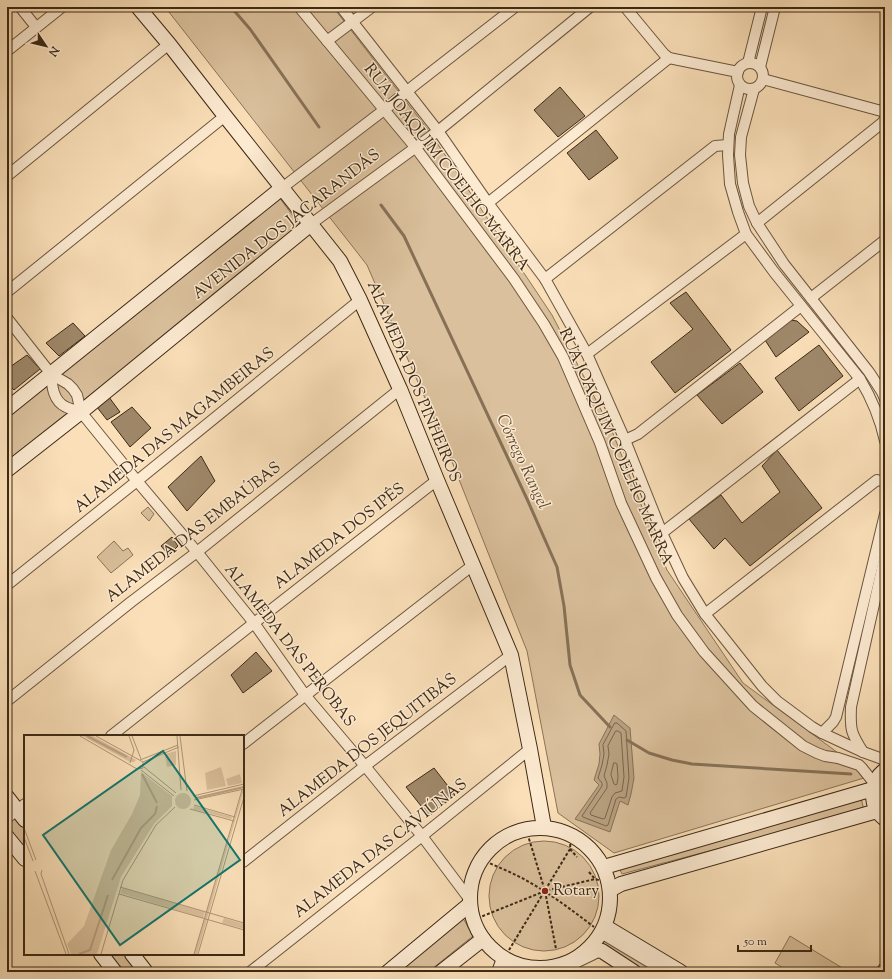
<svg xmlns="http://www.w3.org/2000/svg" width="892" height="979" font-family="'Sorts Mill Goudy',serif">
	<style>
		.green { fill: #dac09c; stroke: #8b7458 }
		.water { fill: #b9a181; stroke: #877156 }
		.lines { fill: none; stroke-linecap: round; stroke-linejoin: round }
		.shore { stroke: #7a654b; stroke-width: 1 }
		.stream { stroke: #877156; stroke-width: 3 }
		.building { fill: #9f886a; stroke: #3c2915 }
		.street-casing { stroke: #6c563e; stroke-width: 12 }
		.secondary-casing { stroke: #3c2915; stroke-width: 16 }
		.path { stroke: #3c2915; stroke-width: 2; stroke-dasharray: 3 2; stroke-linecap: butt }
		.street { stroke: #fcead1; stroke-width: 10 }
		.secondary { stroke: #fcead1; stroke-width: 14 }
		.poi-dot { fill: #8f2418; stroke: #fcead1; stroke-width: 1.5 }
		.labels { text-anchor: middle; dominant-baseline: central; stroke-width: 3; stroke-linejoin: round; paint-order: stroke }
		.street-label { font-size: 16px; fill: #3c2915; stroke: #fcead1 }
		.poi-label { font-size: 16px; fill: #3c2915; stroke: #fcead1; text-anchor: start }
		.water-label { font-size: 17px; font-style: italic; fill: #624d35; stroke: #fcead1 }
		.inset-river { fill: none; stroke: #b9a181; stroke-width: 2 }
		.inset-road { fill: none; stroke: #ae9677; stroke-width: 1 }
		.view { fill: #0f766e; fill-opacity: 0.15; stroke: #0f766e; stroke-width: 2 }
		.inset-edge { fill: none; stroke: #3c2915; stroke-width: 2 }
	</style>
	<rect width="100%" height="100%" fill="#fadfb8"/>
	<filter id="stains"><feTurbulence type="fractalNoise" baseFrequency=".005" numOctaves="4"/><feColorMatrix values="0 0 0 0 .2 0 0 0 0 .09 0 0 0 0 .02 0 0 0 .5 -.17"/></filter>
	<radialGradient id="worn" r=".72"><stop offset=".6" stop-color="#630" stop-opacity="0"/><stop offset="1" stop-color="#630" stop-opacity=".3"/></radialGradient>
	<g class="green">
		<path d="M165,7H333L429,131L552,315L612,431L667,570L743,683L845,758L864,778L614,853L558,813L527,651L441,434L405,353L367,265Z"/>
		<path d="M279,197L301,227L7,461V414Z"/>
		<path d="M148,507L154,514L149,521L141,513Z"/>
		<path d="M114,541L123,551L128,548L133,555L111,573L97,557Z"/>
		<path d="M885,777V812L879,803V788Z"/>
		<path d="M861,798L864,810L622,874L617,864Z"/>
		<path d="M7,804L25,826V851L7,828Z"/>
		<circle cx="544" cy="896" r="55"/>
		<path d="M463,918L473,936L428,972H398Z"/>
		<path d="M603,932L673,972H644L596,945Z"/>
		<path d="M790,936L844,969L842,972H790L775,963Z"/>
		<path d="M107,954H127L142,972H122Z"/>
	</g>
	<path class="water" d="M614,715L630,728L634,778L631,794L628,805L620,801L610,832L575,819L599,785L594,780L599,764L600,754L599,744Z"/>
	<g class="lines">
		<g class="shore">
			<path d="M615,723H617L626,731L629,778L626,797L624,798L619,797L616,799L608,825L606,826L583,817L582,816L602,786V783L598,778L602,765L604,754L603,745Z"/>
			<path d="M616,731H618L621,733L624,777L622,791L615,793L612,797L605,818L603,819L591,815L590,813L607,788V783L604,776L607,765L609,754L608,746Z"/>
			<path d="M614,763H616L617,764L618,777L617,784L616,785L614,784L611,775Z"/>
		</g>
		<g class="stream">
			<path d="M231,7L250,29L319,127"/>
			<path d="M381,205L404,236L527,499L557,567L564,606L570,665L580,695L610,727"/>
			<path d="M627,740L649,753L672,760L692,764L851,774"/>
		</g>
	</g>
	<g class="building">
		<path d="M560,87L585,116L558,137L534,110Z"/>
		<path d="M596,130L618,158L589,180L567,153Z"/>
		<path d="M686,292L731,350L675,393L651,362L693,329L670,303Z"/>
		<path d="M790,320L797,321L809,332L776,357L765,340Z"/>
		<path d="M73,323L85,336L59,356L46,343Z"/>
		<path d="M819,345L843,376L799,411L775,378Z"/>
		<path d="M27,355L40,369L14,390L7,383V369Z"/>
		<path d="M740,363L763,392L722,424L697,395Z"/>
		<path d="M106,393L120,412L107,420L93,402Z"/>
		<path d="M132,407L151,428L130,447L111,422Z"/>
		<path d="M777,450L822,508L750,566L725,538L714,549L689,519L721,495L742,523L780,492L762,466Z"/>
		<path d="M201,456L215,481L187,511L168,487Z"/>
		<path d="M172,537L178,546L169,555L161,546Z"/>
		<path d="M256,652L272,671L243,693L231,675Z"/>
		<path d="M434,768L455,795L429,816L406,787Z"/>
	</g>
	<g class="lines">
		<defs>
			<g id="street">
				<path d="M20,7L36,27"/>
				<path d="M299,7L415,147L514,279L544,324L563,357L600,443L621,503L656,578L677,615L704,652L753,706L803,746L817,753L825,756L838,758L859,765L862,768L874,783"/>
				<path d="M341,7L438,131L488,203L545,279L587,354L625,440L662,533L683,578L705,614L762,686L777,701L812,727L822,733L863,752L885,760"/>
				<path d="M625,7L664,54L669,58L738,72"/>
				<path d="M327,41L372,7"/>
				<path d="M7,51L62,7"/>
				<path d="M748,63L762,7"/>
				<circle cx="750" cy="76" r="13"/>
				<path d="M760,67L775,7"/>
				<path d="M763,79L885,112"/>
				<path d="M740,85L729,134L728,155L730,184L738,212L746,234L774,272L860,379C872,399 880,418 885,441"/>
				<path d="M754,89L741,137L740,155L743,183L749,206L757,223L784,264L869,372L882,392L885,399"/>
				<path d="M7,176L169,44"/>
				<path d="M282,188L384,110L416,84L515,7"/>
				<path d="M488,203L669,58"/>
				<path d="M757,223L882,123L885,119"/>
				<path d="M311,224L438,131L590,7"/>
				<path d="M545,279L715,146L728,145"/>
				<path d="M7,292L225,116"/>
				<path d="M811,298L885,240"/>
				<path d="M7,318L51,374L68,384L73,389L77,395L81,412L137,481L197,552L254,623L305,695L365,766L422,836L470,900"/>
				<path d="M587,354L746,234"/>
				<path d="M51,374C52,386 53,401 66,407C70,409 76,410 81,412"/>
				<path d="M625,440L638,434L801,306"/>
				<path d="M662,533L860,379"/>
				<path d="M7,585L137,481L360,300"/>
				<path d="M705,614L877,480L885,482"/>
				<path d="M7,701L131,602L197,552L400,389"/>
				<path d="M822,733L833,722L836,717L885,514"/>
				<path d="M111,736L254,623L437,480"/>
				<path d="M243,744L473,565"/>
				<path d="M863,752C851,733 850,730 851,707L885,555"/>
				<path d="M7,818L25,804"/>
				<path d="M243,862L365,766L511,655"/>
				<path d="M601,933L666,972"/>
				<path d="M250,972L422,836L530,749"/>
				<path d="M542,972L544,970L569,966L594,954"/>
			</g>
			<g id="secondary">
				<path d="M138,7L169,44L225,116L340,261L360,300L400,389L437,480L511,655L530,749L544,827"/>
				<path d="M7,409L282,188"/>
				<path d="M7,470L81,412L311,224"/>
				<path d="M885,770C869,782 869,807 885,819"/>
				<path d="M7,797L25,820"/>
				<circle cx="540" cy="898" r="70"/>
				<path d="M7,837L25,859"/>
				<path d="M604,867L873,789"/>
				<path d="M610,890L621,884L877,811"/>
				<path d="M606,927L681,972"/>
				<path d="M584,953L595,950L602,951L634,972"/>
				<path d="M101,954L115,972"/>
				<path d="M132,954L146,972"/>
				<path d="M388,972L470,904"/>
				<path d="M441,972L483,939"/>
				<path d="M499,972L504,959"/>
				<path d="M885,972V970"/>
			</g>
		</defs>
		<use href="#street" class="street-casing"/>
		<use href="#secondary" class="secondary-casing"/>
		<g class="path">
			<path d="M526,829L545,891L556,949"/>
			<path d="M570,849L577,857"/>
			<path d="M481,859C497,867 514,873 529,882C552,895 573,911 594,927"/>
			<path d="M589,872L595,879"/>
			<path d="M473,920L545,891L595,879L602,881"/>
			<path d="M509,950L570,849L571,834"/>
		</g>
		<use href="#street" class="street"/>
		<use href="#secondary" class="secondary"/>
	</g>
	<circle class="poi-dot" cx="545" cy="891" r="4"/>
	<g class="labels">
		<g class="street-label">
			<text transform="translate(446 168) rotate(52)">RUA JOAQUIM COELHO MARRA</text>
			<text transform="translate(287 225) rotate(-38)">AVENIDA DOS JACARANDÁS</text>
			<text transform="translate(413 382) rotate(67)">ALAMEDA DOS PINHEIROS</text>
			<text transform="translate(175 431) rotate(-39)">ALAMEDA DAS MAGAMBEIRAS</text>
			<text transform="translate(615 447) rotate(66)">RUA JOAQUIM COELHO MARRA</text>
			<text transform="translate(194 533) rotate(-38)">ALAMEDA DAS EMBAÚBAS</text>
			<text transform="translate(340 537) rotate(-38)">ALAMEDA DOS IPÊS</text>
			<text transform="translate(289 646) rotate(52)">ALAMEDA DAS PEROBAS</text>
			<text transform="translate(368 746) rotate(-38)">ALAMEDA DOS JEQUITIBÁS</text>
			<text transform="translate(381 849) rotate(-38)">ALAMEDA DAS CAVIÚNAS</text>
		</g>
		<g class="poi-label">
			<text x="553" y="891">Rotary</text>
		</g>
		<g class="water-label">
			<text transform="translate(522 462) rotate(65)">Córrego Rangel</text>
		</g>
	</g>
	<g transform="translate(24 735)">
		<rect width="220" height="220" fill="#fadfb8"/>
		<path d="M59,1H62L110,27H106ZM64,1H69L112,25L110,27ZM152,16V30L143,32L141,19ZM197,32L202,51L183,55L181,38ZM117,37L148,61V71L130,89L97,142L73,219H47L43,209L60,191L87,115L108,79L116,60ZM216,39L218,48L204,51L202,44ZM220,54L173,219H170L219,54ZM151 66a8 8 0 1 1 16 0a8 8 0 1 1-16 0ZM170,71L208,82L207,84L169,74ZM98,153L181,177L179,183L96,158ZM200,183L220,189V194L198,188Z" fill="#dac09c"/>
		<path class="inset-river" d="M63,1L103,22M118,39L133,68M172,63L220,52M88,145L117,93L131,79L133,71M55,219L66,215L84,160"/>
		<path class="inset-road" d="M56,1L113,34L119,33V27L72,1M105,1L110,15L106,28M108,1L117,24M153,1L157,55M156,1L163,56M116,25L154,10M119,27L155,12M120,32L152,58M117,35L150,61M169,61L220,49M170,65L220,54M170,70L211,82M166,74L210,86M0,93L12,125M0,102L9,126M18,135L17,139L45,219M11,136L42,219M96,152L220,188M95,159L220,195M77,219L99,145L132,90L151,72M170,219L218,55M174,219L220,62"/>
		<path class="view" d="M139,16L216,125L96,210L19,100Z"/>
		<rect width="220" height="220" class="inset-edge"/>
	</g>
	<rect width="892" height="979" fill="none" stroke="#fadfb8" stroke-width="24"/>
	<rect x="8" y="8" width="876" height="963" fill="none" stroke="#3c2915" stroke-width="2"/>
	<rect x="12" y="12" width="868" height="955" fill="none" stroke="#3c2915"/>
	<g transform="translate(46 46) rotate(125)" stroke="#fcead1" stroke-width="3" paint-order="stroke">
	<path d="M0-3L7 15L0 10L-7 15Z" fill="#3c2915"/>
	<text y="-6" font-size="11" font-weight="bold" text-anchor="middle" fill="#3c2915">N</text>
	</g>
	<path d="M738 945v6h73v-6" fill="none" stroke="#3c2915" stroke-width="2"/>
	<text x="744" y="945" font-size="12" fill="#3c2915" stroke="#fcead1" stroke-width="3" paint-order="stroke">50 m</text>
	<rect width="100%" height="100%" filter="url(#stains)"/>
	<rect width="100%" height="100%" fill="url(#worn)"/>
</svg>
